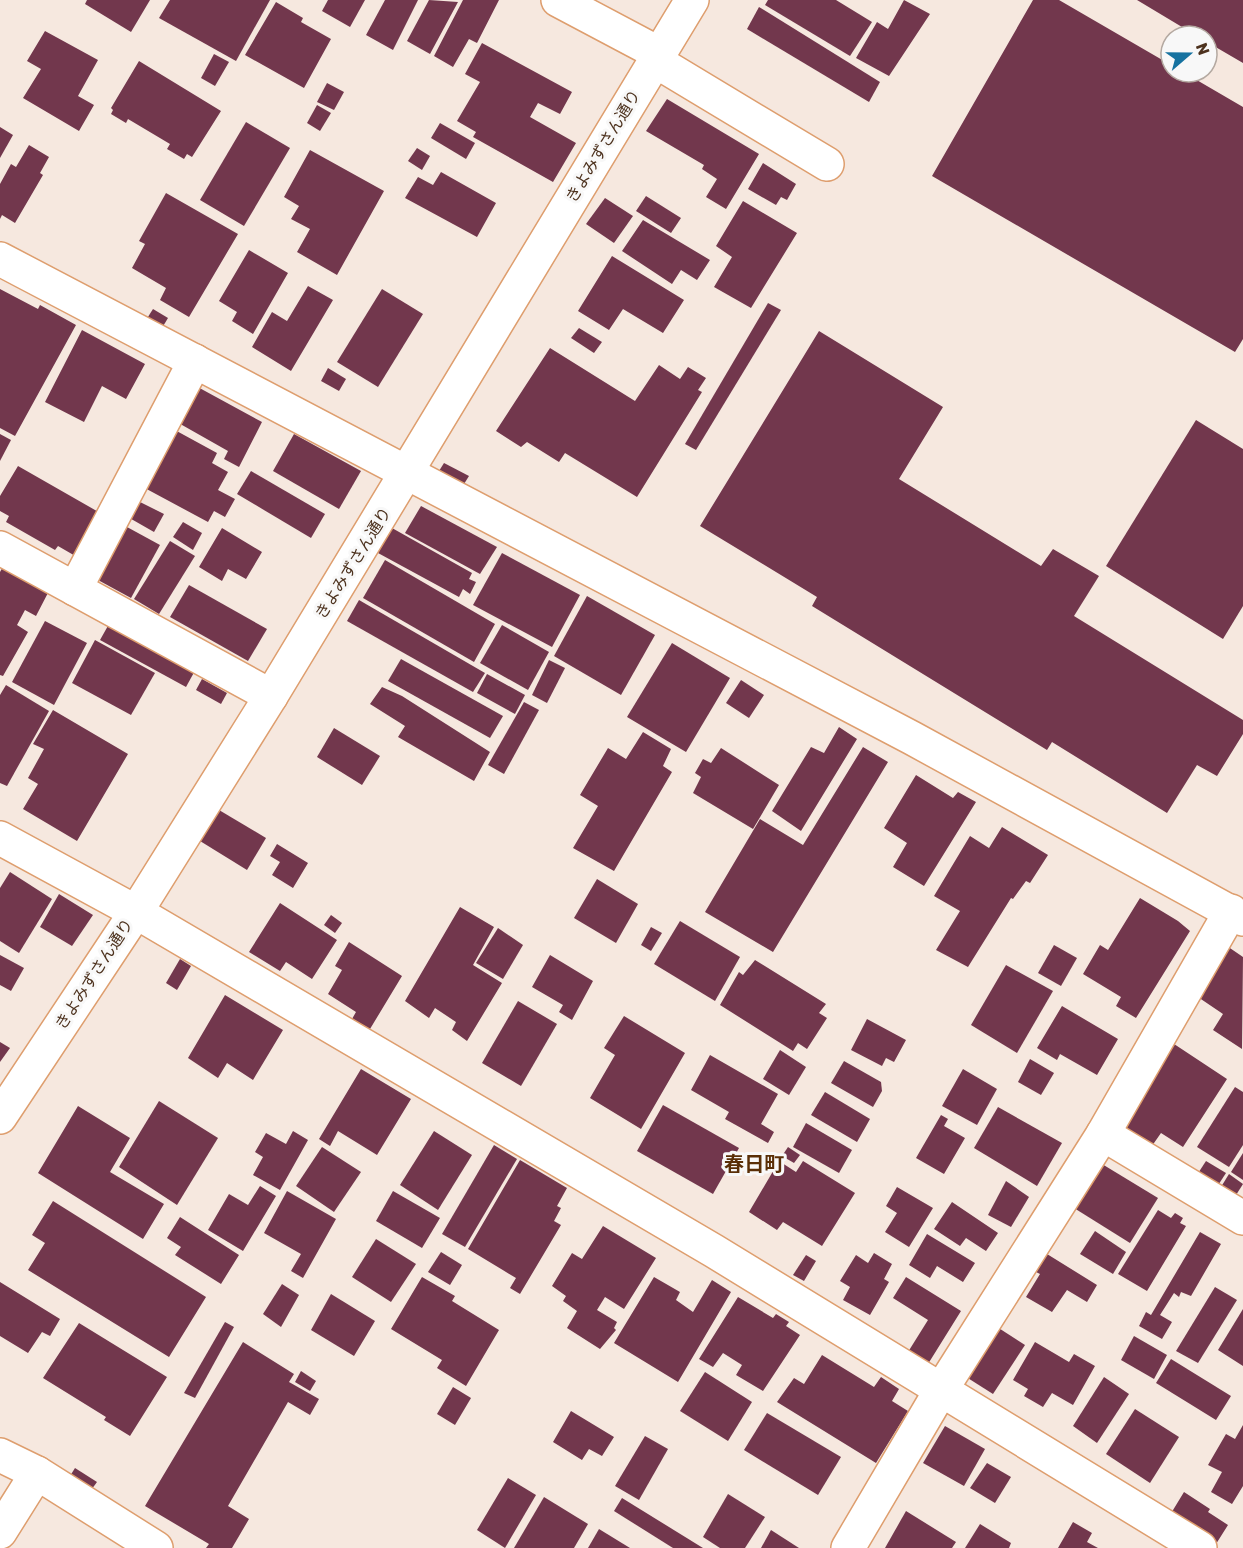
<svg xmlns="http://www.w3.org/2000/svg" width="1243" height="1548" font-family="Rubik,'Noto Sans JP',sans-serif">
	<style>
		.building { fill: #72374d }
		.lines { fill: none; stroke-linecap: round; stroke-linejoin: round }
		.street-casing { stroke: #de9e6e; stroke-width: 36 }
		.street { stroke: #fff; stroke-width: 33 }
		.labels { text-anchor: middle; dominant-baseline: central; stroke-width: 6; stroke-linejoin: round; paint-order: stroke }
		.street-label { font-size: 16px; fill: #4d321e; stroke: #f8f8f8 }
		.quarter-label { font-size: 20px; font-weight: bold; fill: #5a2f07; stroke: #f8f8f8 }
	</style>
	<rect width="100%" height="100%" fill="#f6e8df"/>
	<g class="building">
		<path d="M87,0H150L131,32L85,4Z"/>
		<path d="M170,0H270L236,61L159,18Z"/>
		<path d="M328,0H365L350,27L322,11Z"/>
		<path d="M385,0H418L393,50L366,35Z"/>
		<path d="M429,0L458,2L430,54L407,41Z"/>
		<path d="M463,0H499L477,43L469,39L453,67L434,56Z"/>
		<path d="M768,0H836L872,22L850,56L765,5Z"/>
		<path d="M904,0L930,14L889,76L856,58L877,22L888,29Z"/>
		<path d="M1033,0H1059L1171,65V72H1183L1243,107V339L1235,352L932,176Z"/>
		<path d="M1137,0H1243V63L1207,42V36H1197Z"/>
		<path d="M276,2L303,18L301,22L331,39L304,88L245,55Z"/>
		<path d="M759,7L880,82L869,102L747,29Z"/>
		<path d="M45,31L98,60L78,96L94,105L79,131L23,98L41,69L27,61Z"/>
		<path d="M482,43L572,92L560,114L538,103L530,117L576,143L553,182L473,137L476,132L457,121L480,82L465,74Z"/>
		<path d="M214,54L229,62L215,86L201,78Z"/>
		<path d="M139,61L221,111L192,157L187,154L184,159L167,149L170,144L128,119L126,123L111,114L113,110L111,108Z"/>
		<path d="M327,83L344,92L334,110L317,102Z"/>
		<path d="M667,99L759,154L726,209L706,197L717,179L702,169L704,165L646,131Z"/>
		<path d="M317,105L331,113L320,131L307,123Z"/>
		<path d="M246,122L290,148L244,226L200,200Z"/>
		<path d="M440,123L475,143L466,159L431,138Z"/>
		<path d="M0,127L13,135L0,158Z"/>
		<path d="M29,145L49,157L40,173L43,175L15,223L2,215L0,219V184L11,164L16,167Z"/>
		<path d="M417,148L430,156L422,170L408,161Z"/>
		<path d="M310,150L384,191L337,275L297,252L310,229L291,219L299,206L284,197Z"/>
		<path d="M763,163L796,184L787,200L781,197L776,205L748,189Z"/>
		<path d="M441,172L496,203L477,237L405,198L418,177L433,185Z"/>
		<path d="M166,193L238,234L189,317L160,300L166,288L132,268L145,244L139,241Z"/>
		<path d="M646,196L681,218L671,233L636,211Z"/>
		<path d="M605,198L633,216L614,243L586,224Z"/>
		<path d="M743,201L797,233L751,308L714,287L732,257L716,246Z"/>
		<path d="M643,220L710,260L697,280L681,270L672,284L622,251Z"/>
		<path d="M249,250L288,273L253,334L232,321L237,312L219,301Z"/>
		<path d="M612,256L684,300L663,333L623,309L609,330L578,311Z"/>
		<path d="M308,286L333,300L291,371L252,347L272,312L287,321Z"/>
		<path d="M0,289L38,309L40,305L76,325L15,436L0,428Z"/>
		<path d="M382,289L423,314L378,387L337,362Z"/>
		<path d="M768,303L781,310L696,450L685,444Z"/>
		<path d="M153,309L168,318L162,328L146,320Z"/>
		<path d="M579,328L602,342L594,353L571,338Z"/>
		<path d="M82,330L145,364L126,399L102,386L84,422L45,402Z"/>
		<path d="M819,331L943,407L899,479L1041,566L1053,549L1099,576L1074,616L1243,720V734L1217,776L1197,765L1167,813L1052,742L1047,750L812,606L817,597L700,526Z"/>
		<path d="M550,348L635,401L659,365L680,379L688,367L706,378L698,390L702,392L637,497L565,453L559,462L527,442L521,447L496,431Z"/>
		<path d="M328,368L346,379L339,391L321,381Z"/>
		<path d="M194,385L262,422L239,467L224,459L228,451L175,421Z"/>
		<path d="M1196,420L1243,449V606L1223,639L1106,566Z"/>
		<path d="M173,429L217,453L212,463L228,472L218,490L235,499L225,517L214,511L208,522L141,486Z"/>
		<path d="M0,434L11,440L0,461Z"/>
		<path d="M294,434L361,471L339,509L273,471Z"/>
		<path d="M444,463L469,476L459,492L434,479Z"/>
		<path d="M18,466L102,514L77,557L58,546L55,550L6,522L9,516L0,511V496Z"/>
		<path d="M251,471L325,514L311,538L237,494Z"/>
		<path d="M136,500L164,514L154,532L126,516Z"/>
		<path d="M421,506L497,547L480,574L405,533Z"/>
		<path d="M183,522L202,533L193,550L173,537Z"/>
		<path d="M127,527L160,545L131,598L98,580Z"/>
		<path d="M222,528L262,552L246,579L228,569L222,581L199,567Z"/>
		<path d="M392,528L472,573L469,579L476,582L470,594L463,589L459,597L378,553Z"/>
		<path d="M170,541L195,556L159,614L134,599Z"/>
		<path d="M502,553L580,595L552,647L473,605Z"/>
		<path d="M385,560L495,624L474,662L363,598Z"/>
		<path d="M5,563L50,589L36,616L25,610L17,625L28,632L3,676L0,675V572Z"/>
		<path d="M189,585L267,629L248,661L170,617Z"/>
		<path d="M587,596L655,635L621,695L554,656Z"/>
		<path d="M359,600L485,673L473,692L347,621Z"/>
		<path d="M45,621L87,643L54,705L12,682Z"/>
		<path d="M109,624L197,667L186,687L100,640Z"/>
		<path d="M502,625L549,652L528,690L480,663Z"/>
		<path d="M95,640L155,673L131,715L72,683Z"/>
		<path d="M672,643L730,678L686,752L627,717Z"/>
		<path d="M401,659L503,716L490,738L388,681Z"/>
		<path d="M549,660L565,668L547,703L532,695Z"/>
		<path d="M487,674L525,695L515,714L477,693Z"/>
		<path d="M202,679L227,693L221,704L196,690Z"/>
		<path d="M741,680L764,695L749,718L726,703Z"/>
		<path d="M6,685L49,711L7,786L0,783V695Z"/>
		<path d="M382,687L402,696L490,752L474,781L398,737L405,726L370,704Z"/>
		<path d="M524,702L539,710L504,774L488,765Z"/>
		<path d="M53,710L128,754L77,841L23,809L38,784L28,778L44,749L33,744Z"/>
		<path d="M839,727L857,739L801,831L772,811L811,747L824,753Z"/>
		<path d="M334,728L380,756L362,785L317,757Z"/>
		<path d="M643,732L671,749L663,766L672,772L614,871L573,848L598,806L580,795L608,748L626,759Z"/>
		<path d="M863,747L888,762L773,952L705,912L760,819L803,845Z"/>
		<path d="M721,748L779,785L753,829L693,793L701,777L695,773L703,759L711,763Z"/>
		<path d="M916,775L953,798L958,792L976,802L924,886L893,867L907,843L884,828Z"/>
		<path d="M219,810L266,838L247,870L200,841Z"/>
		<path d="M1002,827L1048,855L1030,883L1026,881L1013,899L1011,898L968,967L936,950L960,911L934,896L970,836L989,848Z"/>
		<path d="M277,844L308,863L293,888L272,875L280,862L270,856Z"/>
		<path d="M10,872L52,899L19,953L0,941V888Z"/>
		<path d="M597,879L638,904L616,943L574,918Z"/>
		<path d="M59,894L93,915L72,946L40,927Z"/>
		<path d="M1140,898L1178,921L1190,931L1136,1018L1116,1006L1121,997L1083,974L1100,945L1108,950Z"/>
		<path d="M280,903L337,940L312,979L286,962L280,971L249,952Z"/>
		<path d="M460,907L494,927L473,965L502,983L467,1041L452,1030L456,1022L435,1008L429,1018L405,1001Z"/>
		<path d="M331,915L342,923L335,933L324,925Z"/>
		<path d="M680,921L740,957L715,1001L654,964Z"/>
		<path d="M651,927L662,933L651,951L641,945Z"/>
		<path d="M498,928L523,945L503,979L476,963Z"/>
		<path d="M349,942L402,976L370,1029L352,1019L356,1012L328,994L342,970L335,966Z"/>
		<path d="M1224,944L1243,957L1242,1049L1213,1030L1223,1014L1192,993Z"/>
		<path d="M1054,945L1077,958L1061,986L1038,973Z"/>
		<path d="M0,955L24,968L11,991L0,985Z"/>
		<path d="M550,955L593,981L572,1020L559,1012L563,1005L532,987Z"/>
		<path d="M180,959L191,966L177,990L166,983Z"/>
		<path d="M755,960L826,1004L819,1013L827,1018L807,1049L798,1043L793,1051L720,1005L739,972L743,975Z"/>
		<path d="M1006,965L1053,991L1017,1053L971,1025Z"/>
		<path d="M225,995L283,1030L253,1080L227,1063L218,1078L188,1058Z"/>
		<path d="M518,1001L557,1024L521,1086L482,1063Z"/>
		<path d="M1062,1006L1118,1039L1097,1075L1060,1054L1057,1060L1037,1048Z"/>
		<path d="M624,1016L685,1053L641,1129L590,1098L615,1055L604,1048Z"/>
		<path d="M867,1019L906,1040L894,1062L886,1058L882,1066L851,1050Z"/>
		<path d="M1168,1040L1227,1079L1183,1147L1161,1133L1147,1153L1111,1130Z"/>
		<path d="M0,1042L10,1048L0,1062Z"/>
		<path d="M780,1050L806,1067L789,1095L763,1079Z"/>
		<path d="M710,1055L778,1094L761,1124L774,1132L768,1143L725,1119L729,1112L691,1090Z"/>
		<path d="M1030,1059L1054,1073L1041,1095L1018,1082Z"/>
		<path d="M844,1061L881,1082L882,1091L873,1107L831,1083Z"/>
		<path d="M361,1069L411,1099L377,1155L338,1131L330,1146L319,1139Z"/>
		<path d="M963,1069L997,1089L977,1125L942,1106Z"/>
		<path d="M1235,1087L1243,1092V1145L1229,1167L1197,1147Z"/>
		<path d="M825,1092L870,1119L857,1142L811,1115Z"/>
		<path d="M159,1101L218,1138L177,1205L119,1167Z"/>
		<path d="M663,1105L739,1148L713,1194L637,1151Z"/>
		<path d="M78,1106L130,1138L110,1172L164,1204L143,1239L38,1173Z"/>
		<path d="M998,1107L1062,1143L1037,1186L974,1148Z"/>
		<path d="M941,1115L948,1119L944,1126L965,1138L944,1174L916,1158Z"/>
		<path d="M806,1123L852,1150L839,1173L793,1147Z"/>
		<path d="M293,1131L308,1140L280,1190L253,1175L263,1157L255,1152L266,1133L286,1144Z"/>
		<path d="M434,1131L472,1155L438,1210L400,1185Z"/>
		<path d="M494,1145L517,1159L465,1247L442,1234Z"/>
		<path d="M322,1147L361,1172L334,1212L296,1186Z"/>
		<path d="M788,1147L800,1155L794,1163L782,1156Z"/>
		<path d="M1243,1153V1180L1231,1172Z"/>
		<path d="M520,1160L567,1188L557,1206L561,1208L554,1221L561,1225L520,1294L510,1288L516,1278L468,1249Z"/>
		<path d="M779,1161L796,1172L803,1161L855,1193L822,1246L783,1222L777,1230L749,1212Z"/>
		<path d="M1206,1161L1226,1173L1213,1193L1193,1181Z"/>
		<path d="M1102,1164L1158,1198L1130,1243L1074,1208Z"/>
		<path d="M1229,1174L1243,1184L1231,1203L1216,1195Z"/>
		<path d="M1006,1181L1029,1197L1011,1227L988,1215Z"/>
		<path d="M260,1186L276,1196L243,1251L208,1230L229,1194L248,1205Z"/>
		<path d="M897,1187L933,1208L909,1247L885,1232L897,1213L886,1206Z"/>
		<path d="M287,1191L336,1219L303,1278L291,1271L301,1254L264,1233Z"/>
		<path d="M393,1191L440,1218L422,1248L376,1221Z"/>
		<path d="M53,1201L206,1297L169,1357L28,1270L45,1243L32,1235Z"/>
		<path d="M952,1202L998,1233L986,1251L966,1238L960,1246L934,1229Z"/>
		<path d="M1158,1210L1171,1218L1175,1213L1183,1218L1180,1223L1186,1226L1147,1291L1118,1274Z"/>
		<path d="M180,1217L239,1255L221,1284L175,1255L181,1247L167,1238Z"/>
		<path d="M603,1226L656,1258L624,1309L605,1297L597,1310L617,1322L614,1328L616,1330L600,1349L567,1328L577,1311L563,1301L566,1296L552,1286L572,1253L582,1259Z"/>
		<path d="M1095,1231L1126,1252L1113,1274L1080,1254Z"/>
		<path d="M1200,1232L1221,1244L1191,1296L1181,1292L1179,1297L1174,1293L1160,1315L1172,1322L1162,1339L1139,1326L1146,1312L1151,1315Z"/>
		<path d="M927,1234L975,1263L963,1282L937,1266L930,1278L909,1265Z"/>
		<path d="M376,1239L416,1264L391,1302L352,1277Z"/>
		<path d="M441,1252L462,1265L450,1285L428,1272Z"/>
		<path d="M874,1253L892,1264L884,1279L889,1282L870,1315L843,1300L850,1287L840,1281L856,1255L868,1263Z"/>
		<path d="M1047,1254L1097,1285L1087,1302L1067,1290L1052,1312L1026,1297L1040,1274L1036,1272Z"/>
		<path d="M806,1255L816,1261L804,1281L793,1275Z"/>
		<path d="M422,1277L455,1296L452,1301L499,1330L466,1386L437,1368L442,1360L391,1329Z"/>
		<path d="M654,1277L680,1292L676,1300L693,1312L712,1280L731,1292L678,1382L614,1343Z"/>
		<path d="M906,1277L961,1311L928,1364L908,1352L928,1320L893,1298Z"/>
		<path d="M0,1282L60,1319L50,1336L42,1332L28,1353L0,1336Z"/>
		<path d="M282,1284L299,1295L281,1327L263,1314Z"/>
		<path d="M1215,1287L1237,1300L1198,1363L1176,1351Z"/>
		<path d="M331,1294L375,1321L354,1356L311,1330Z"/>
		<path d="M738,1297L773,1318L776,1314L789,1322L786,1326L800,1335L763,1391L736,1375L742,1365L723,1353L713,1367L699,1359Z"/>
		<path d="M1243,1309V1366L1218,1350Z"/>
		<path d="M225,1322L234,1327L195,1398L184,1393Z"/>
		<path d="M79,1323L167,1377L130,1436L104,1420L106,1417L43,1378Z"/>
		<path d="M994,1325L1025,1345L993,1394L963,1375Z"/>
		<path d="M1134,1336L1167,1355L1154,1379L1121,1360Z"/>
		<path d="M243,1342L294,1374L289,1382L319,1399L310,1415L288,1402L228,1506L249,1519L232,1548H206L209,1544L145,1506Z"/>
		<path d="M1035,1342L1069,1362L1074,1354L1095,1366L1073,1405L1052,1393L1043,1407L1024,1396L1028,1389L1013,1380Z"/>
		<path d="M822,1355L874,1387L881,1377L899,1389L892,1401L908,1411L876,1463L777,1402L794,1378L804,1384Z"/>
		<path d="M1171,1359L1231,1396L1216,1420L1156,1383Z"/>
		<path d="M301,1371L316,1381L310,1391L295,1382Z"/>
		<path d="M705,1372L752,1402L728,1441L680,1411Z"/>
		<path d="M1104,1377L1129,1394L1097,1443L1073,1426Z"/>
		<path d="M453,1387L471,1398L455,1425L437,1414Z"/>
		<path d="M1135,1409L1179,1437L1150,1483L1106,1454Z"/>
		<path d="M571,1411L614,1437L602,1456L589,1449L582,1460L553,1442Z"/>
		<path d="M767,1413L841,1457L818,1495L744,1450Z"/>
		<path d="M1243,1425V1486L1232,1504L1211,1492L1222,1472L1208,1465L1226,1434L1235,1439Z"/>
		<path d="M945,1426L985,1449L964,1486L923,1463Z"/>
		<path d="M645,1436L668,1449L639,1500L615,1486Z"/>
		<path d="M987,1463L1011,1477L995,1503L970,1488Z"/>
		<path d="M75,1468L97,1482L86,1497L65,1484Z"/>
		<path d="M508,1478L536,1495L505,1548L477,1530Z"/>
		<path d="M1184,1492L1210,1509L1208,1512L1228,1525L1216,1544L1170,1515Z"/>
		<path d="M728,1494L765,1517L745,1548H720L703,1537Z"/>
		<path d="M544,1497L588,1524L574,1548H514Z"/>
		<path d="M622,1498L703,1548H673L614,1511Z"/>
		<path d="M906,1511L956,1542L952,1548H885Z"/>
		<path d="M1073,1522L1092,1533L1087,1542L1098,1548H1058Z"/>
		<path d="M980,1524L1011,1543L1009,1548H965Z"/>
		<path d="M599,1529L630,1548H588Z"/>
		<path d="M771,1530L799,1548H761Z"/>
	</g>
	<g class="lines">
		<defs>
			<g id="street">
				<path d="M558,0L658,53"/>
				<path d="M654,60L827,164"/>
				<path d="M0,259L912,738L1243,919"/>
				<path d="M0,548L271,696"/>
				<path d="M75,589L195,361"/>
				<path d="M0,838L136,912L714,1251L1200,1548"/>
				<path d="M0,1117L136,912L271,696L692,0"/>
				<path d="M1103,1134L1243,1218"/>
				<path d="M0,1455L37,1473L156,1548"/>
				<path d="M0,1532L37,1473"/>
				<path d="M848,1548L941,1390L1103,1134L1231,911"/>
			</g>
		</defs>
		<use href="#street" class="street-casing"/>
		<use href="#street" class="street"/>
	</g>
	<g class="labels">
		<g class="street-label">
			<text transform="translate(603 146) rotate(-59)">きよみずさん通り</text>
			<text transform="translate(353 563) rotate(-58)">きよみずさん通り</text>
			<text transform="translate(94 974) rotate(-57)">きよみずさん通り</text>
		</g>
		<g class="quarter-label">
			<text x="754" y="1164">春日町</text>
		</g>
	</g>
	<g transform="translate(1189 54) rotate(70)"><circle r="28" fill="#f8f8f8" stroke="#b4a9a1" stroke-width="1.5"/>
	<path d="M0-4.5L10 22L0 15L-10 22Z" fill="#1672a0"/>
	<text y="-9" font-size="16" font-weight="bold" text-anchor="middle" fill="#4d321e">N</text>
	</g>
</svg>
